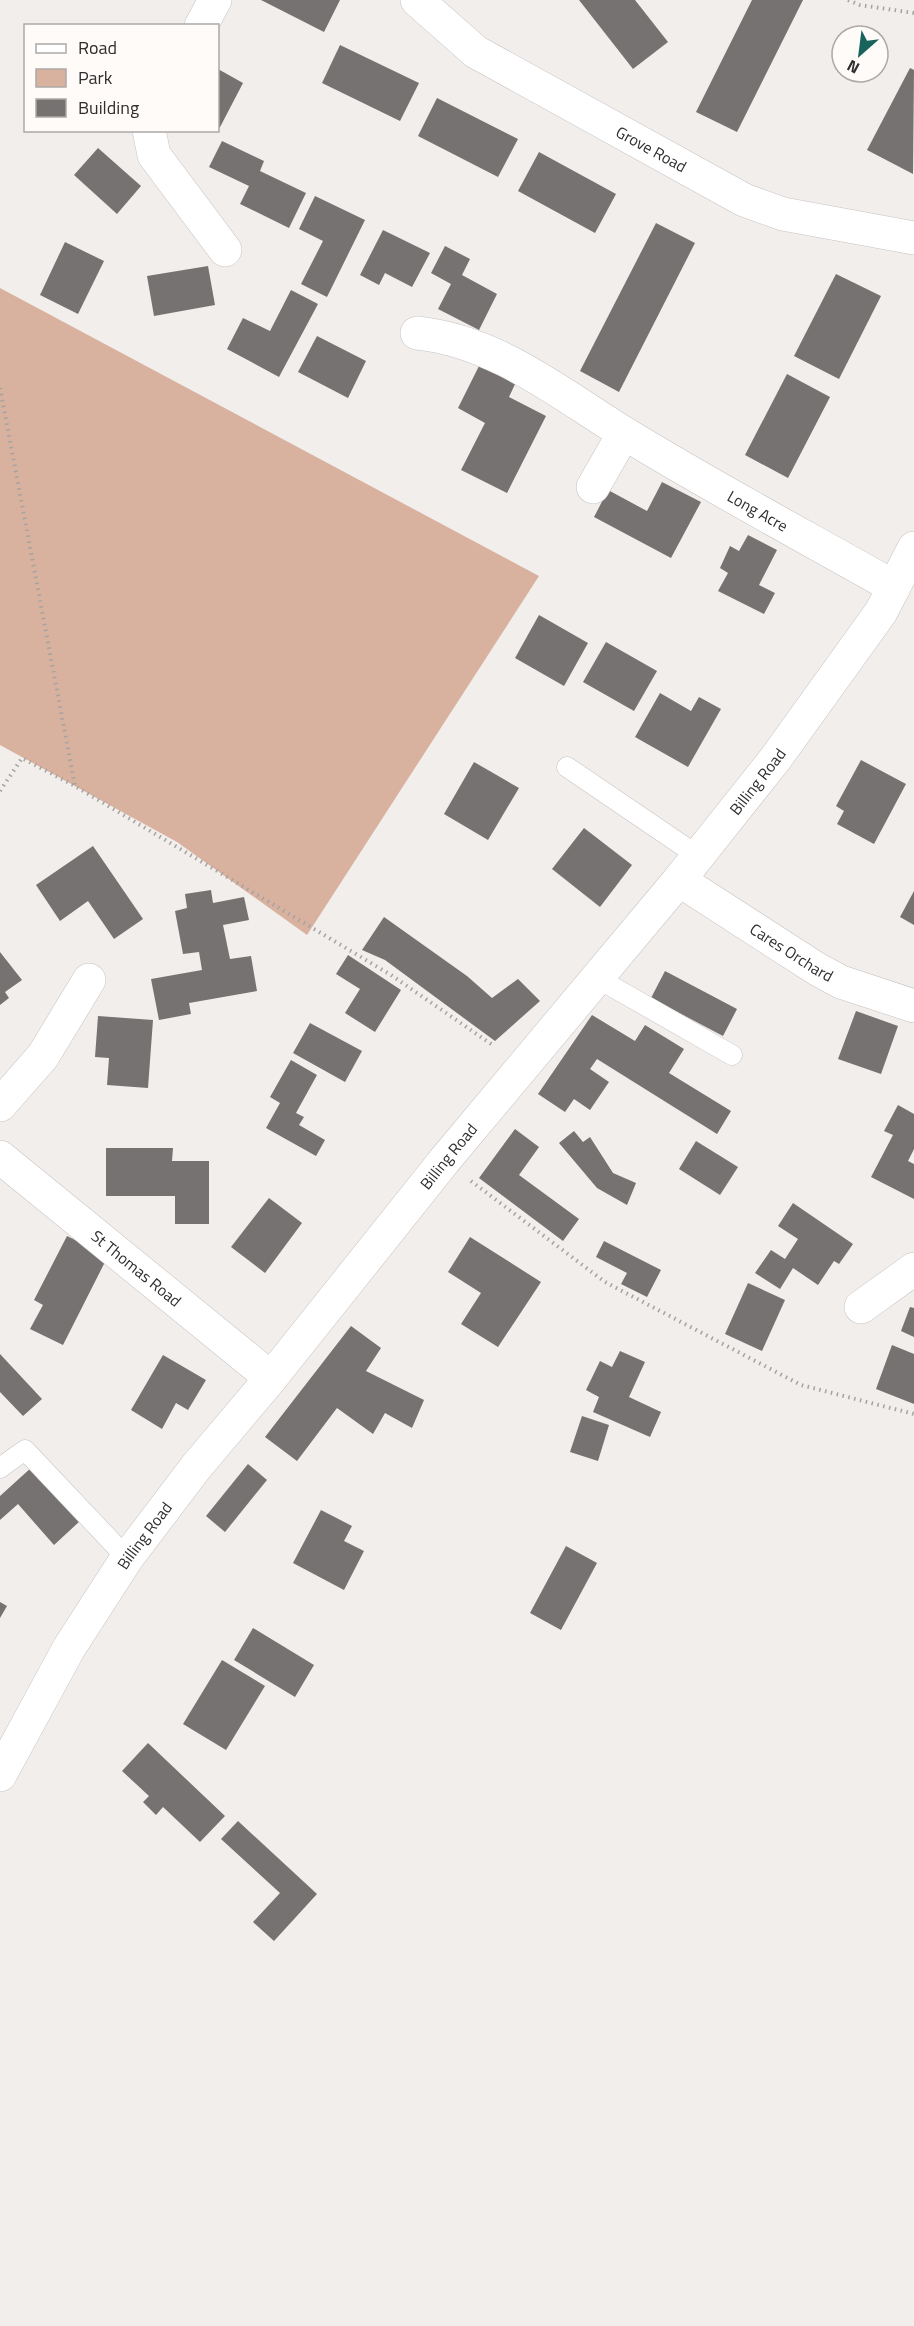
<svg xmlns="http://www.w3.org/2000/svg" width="914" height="2326" font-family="'Titillium Web',sans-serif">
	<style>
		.green { fill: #d9b29f }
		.building { fill: #757271 }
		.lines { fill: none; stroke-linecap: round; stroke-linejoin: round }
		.service-casing { stroke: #c7c3c2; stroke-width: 21 }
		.minor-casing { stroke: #c7c3c2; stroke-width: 34 }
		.tertiary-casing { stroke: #c7c3c2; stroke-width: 34 }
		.path { stroke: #a5a3a1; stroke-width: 4; stroke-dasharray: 1.5 4.5; stroke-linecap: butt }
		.service { stroke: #fff; stroke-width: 20 }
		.minor { stroke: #fff; stroke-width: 33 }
		.tertiary { stroke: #fff; stroke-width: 33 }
		.labels { text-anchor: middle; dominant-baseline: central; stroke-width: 6; stroke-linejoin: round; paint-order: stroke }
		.street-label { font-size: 16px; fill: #2f2d2d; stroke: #fffbf9 }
	</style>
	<rect width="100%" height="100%" fill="#f1eeec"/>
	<path class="green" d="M0,288L539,576L307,935L177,842L0,745Z"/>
	<g class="building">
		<path d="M261,0H340L324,32Z"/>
		<path d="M579,0H635L668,42L633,69Z"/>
		<path d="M752,0H803L737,132L696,112Z"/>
		<path d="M340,45L419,83L400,121L322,83Z"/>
		<path d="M910,68L914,70L913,174L867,150Z"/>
		<path d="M218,69L243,83L218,131Z"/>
		<path d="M437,98L518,139L498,177L418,136Z"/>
		<path d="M222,141L264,161L260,171L306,193L289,228L240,204L249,186L209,167Z"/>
		<path d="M98,148L141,186L117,214L74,175Z"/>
		<path d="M539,152L616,194L595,233L518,191Z"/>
		<path d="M315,196L365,220L327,297L301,284L323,241L299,229Z"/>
		<path d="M656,223L695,243L619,392L580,371Z"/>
		<path d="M383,230L430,253L412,287L385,273L379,285L360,275Z"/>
		<path d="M65,242L104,261L78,314L40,295Z"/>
		<path d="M445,246L470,259L462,275L497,294L479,330L438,309L451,284L431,273Z"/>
		<path d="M208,266L215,305L154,316L147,276Z"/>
		<path d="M836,274L881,296L839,379L794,356Z"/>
		<path d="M291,290L318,304L279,377L227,349L243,318L270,331Z"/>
		<path d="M317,336L366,361L348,398L298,372Z"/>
		<path d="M480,364L516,382L509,397L546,416L507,493L461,470L485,423L458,408Z"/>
		<path d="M787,374L830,397L788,478L745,455Z"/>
		<path d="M662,482L701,502L671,558L594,517L608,490L647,511Z"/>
		<path d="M748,535L777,550L759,585L775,593L764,614L718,591L728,573L720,568L730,546L739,551Z"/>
		<path d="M539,615L588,643L564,686L515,658Z"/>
		<path d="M606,642L657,671L634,711L583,682Z"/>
		<path d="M660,693L691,711L699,697L721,709L688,767L635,737Z"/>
		<path d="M861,760L906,784L874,844L837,824L844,811L836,806Z"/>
		<path d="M474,762L519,788L488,840L444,814Z"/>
		<path d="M584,828L632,865L600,907L552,869Z"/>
		<path d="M93,846L143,919L114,939L88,901L60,921L36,885Z"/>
		<path d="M211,890L213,903L244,897L249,920L223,925L230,959L251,956L257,991L189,1003L191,1014L159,1020L151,979L202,970L199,952L183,954L175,911L187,908L185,894Z"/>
		<path d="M914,891V925L900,917Z"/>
		<path d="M384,917L467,976L492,998L518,979L540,1001L495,1041L385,960L362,950Z"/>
		<path d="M0,952L22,980L5,992L9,998L0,1005Z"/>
		<path d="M348,955L401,990L375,1032L345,1013L360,989L336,974Z"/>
		<path d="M665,971L737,1009L723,1036L651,998Z"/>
		<path d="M856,1011L898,1026L881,1074L838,1059Z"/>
		<path d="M592,1015L635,1041L645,1025L684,1049L669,1073L731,1111L717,1134L597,1059L590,1069L609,1082L590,1110L574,1099L565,1112L538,1094Z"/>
		<path d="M98,1016L153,1020L148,1088L107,1085L109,1058L95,1057Z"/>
		<path d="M310,1023L362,1051L345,1082L293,1053Z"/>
		<path d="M291,1060L317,1075L296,1113L304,1117L299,1125L325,1140L316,1156L266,1128L280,1103L270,1097Z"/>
		<path d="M898,1105L914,1114V1149L908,1161L914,1164V1199L871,1177L893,1135L884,1131Z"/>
		<path d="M515,1129L539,1147L519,1175L579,1219L563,1241L479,1178Z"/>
		<path d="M574,1131L583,1142L590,1137L613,1173L636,1183L627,1205L597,1188L559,1143Z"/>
		<path d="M696,1141L738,1167L720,1195L679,1169Z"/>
		<path d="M106,1148H173L172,1161H209V1224H175V1196H106Z"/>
		<path d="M269,1198L302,1223L265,1273L231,1247Z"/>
		<path d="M793,1203L853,1244L839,1264L834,1261L818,1285L793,1268L780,1289L755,1273L771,1250L785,1259L798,1239L778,1226Z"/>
		<path d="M67,1236L108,1256L63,1345L30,1329L43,1305L34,1300Z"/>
		<path d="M470,1237L541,1282L498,1347L461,1324L481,1293L448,1272Z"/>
		<path d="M604,1241L661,1270L647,1297L621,1284L627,1273L596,1257Z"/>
		<path d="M748,1283L785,1300L762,1351L725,1334Z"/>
		<path d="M910,1307L914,1308V1337L901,1331Z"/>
		<path d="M351,1326L381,1348L366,1371L424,1400L412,1428L385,1413L373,1434L337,1408L297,1461L265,1437Z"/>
		<path d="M892,1345L914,1354V1404L876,1389Z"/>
		<path d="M620,1351L645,1362L629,1397L661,1412L650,1437L593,1412L599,1397L586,1390L600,1361L612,1367Z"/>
		<path d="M0,1354L42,1399L23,1416L0,1392Z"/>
		<path d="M163,1355L206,1380L188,1410L176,1403L162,1429L131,1410Z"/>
		<path d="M582,1416L609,1425L598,1461L570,1452Z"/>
		<path d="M248,1464L267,1480L225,1532L206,1516Z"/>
		<path d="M32,1467L80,1521L54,1545L18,1504L0,1520V1496Z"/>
		<path d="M321,1510L352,1526L344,1541L364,1551L344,1590L293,1563Z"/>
		<path d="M566,1546L597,1563L561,1630L530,1613Z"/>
		<path d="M0,1602L7,1606L0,1618Z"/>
		<path d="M253,1628L314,1665L295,1697L234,1660Z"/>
		<path d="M222,1660L265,1686L226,1750L183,1724Z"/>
		<path d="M148,1743L225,1816L200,1842L163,1807L156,1815L143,1802L149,1796L122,1771Z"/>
		<path d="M238,1821L317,1894L274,1941L253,1922L280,1893L221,1839Z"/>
	</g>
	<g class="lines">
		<defs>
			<g id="service">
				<path d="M567,767L698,856"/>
				<path d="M597,978L732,1055"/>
				<path d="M0,1468L25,1450L127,1558"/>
			</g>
			<g id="minor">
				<path id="s1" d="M417,0L476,52L744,200L783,214L914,238"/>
				<path d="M201,26L215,0"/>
				<path d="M149,130L154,155L225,250"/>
				<path id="s2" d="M417,333C496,341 559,393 624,433C712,487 804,536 894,587"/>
				<path d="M593,487L624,433"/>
				<path id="s3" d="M679,880L817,969L841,982L914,1006"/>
				<path d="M0,1105L43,1056L89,980"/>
				<path id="s4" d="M0,1157L271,1378"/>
				<path d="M861,1307L914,1269"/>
			</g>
			<g id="tertiary">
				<path id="s5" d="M0,1775L69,1648L127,1558L196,1467L271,1378L444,1161L679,880L776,758L881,612L914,548"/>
			</g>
		</defs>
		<use href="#service" class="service-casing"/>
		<use href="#minor" class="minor-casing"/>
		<use href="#tertiary" class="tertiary-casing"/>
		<g class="path">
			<path d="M848,0L860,5L914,13"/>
			<path d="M0,388L75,786"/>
			<path d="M0,791L22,758L75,786L391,975L494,1046"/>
			<path d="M471,1181L605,1282L801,1385L914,1414"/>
		</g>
		<use href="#service" class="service"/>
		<use href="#minor" class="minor"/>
		<use href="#tertiary" class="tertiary"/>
	</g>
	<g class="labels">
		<g class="street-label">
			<text stroke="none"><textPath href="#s1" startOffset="279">Grove Road</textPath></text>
			<text stroke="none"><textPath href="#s2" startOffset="387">Long Acre</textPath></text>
			<text stroke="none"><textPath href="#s5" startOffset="1252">Billing Road</textPath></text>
			<text stroke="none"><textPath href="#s3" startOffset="134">Cares Orchard</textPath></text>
			<text stroke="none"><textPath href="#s5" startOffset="766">Billing Road</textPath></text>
			<text stroke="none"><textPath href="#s4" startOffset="176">St Thomas Road</textPath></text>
			<text stroke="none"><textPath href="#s5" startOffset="280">Billing Road</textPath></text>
		</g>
	</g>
	<rect x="24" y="24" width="195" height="108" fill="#fffbf9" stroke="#aca9a7" stroke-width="1.5"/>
	<rect x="36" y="44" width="30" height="9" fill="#ffffff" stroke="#aca9a7" stroke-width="1.5"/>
	<text x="78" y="54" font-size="18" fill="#2f2d2d">Road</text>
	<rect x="36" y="69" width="30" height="18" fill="#d9b29f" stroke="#aca9a7" stroke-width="1.5"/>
	<text x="78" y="84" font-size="18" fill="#2f2d2d">Park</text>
	<rect x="36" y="99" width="30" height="18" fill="#757271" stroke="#aca9a7" stroke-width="1.5"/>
	<text x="78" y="114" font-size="18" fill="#2f2d2d">Building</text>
	<g transform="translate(860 54) rotate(208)"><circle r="28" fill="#fffbf9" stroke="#aca9a7" stroke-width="1.5"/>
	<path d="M0-4.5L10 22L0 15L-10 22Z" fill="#18645d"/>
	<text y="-9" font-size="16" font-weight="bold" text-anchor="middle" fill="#2f2d2d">N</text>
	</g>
</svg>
